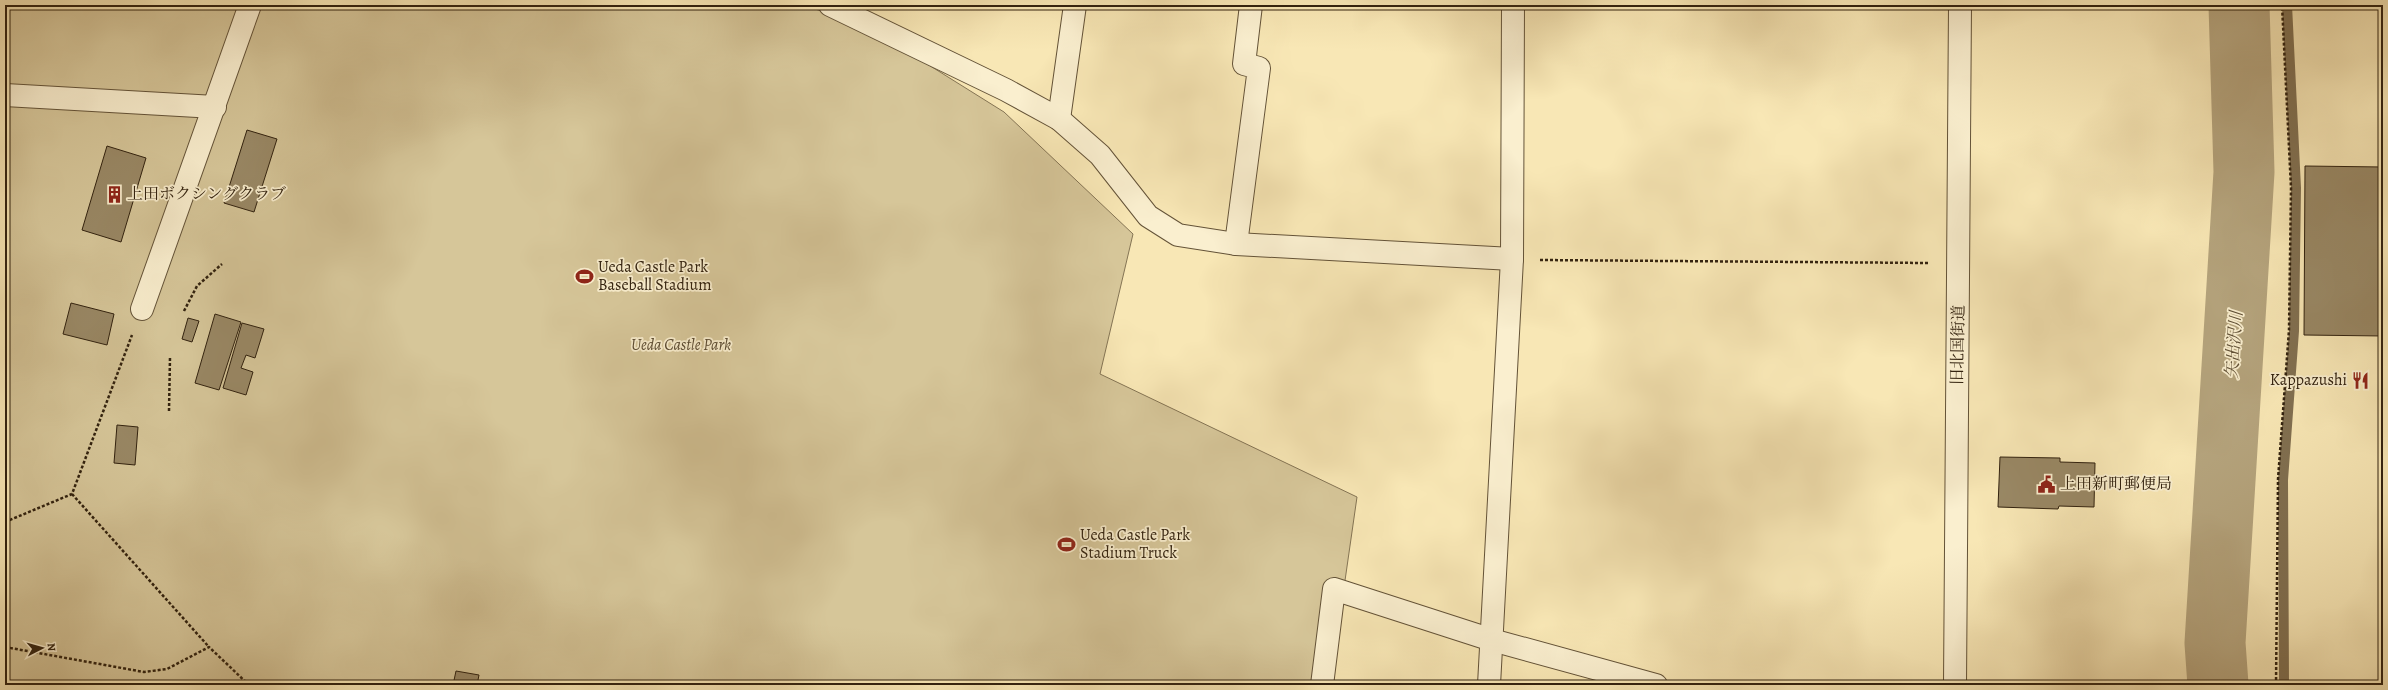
<svg xmlns="http://www.w3.org/2000/svg" width="2388" height="690" font-family="Alegreya,'Noto Serif JP',serif">
	<style>
		.green { fill: #d6c699; stroke: #847454 }
		.lines { fill: none; stroke-linecap: round; stroke-linejoin: round }
		.stream { stroke: #817051; stroke-width: 10 }
		.river { stroke: #b5a47d; stroke-width: 61 }
		.building { fill: #998865; stroke: #32220f }
		.minor-casing { stroke: #645338; stroke-width: 24 }
		.path { stroke: #32220f; stroke-width: 2.5; stroke-dasharray: 3 2; stroke-linecap: butt }
		.minor { stroke: #faefcf; stroke-width: 22 }
		.labels { text-anchor: middle; dominant-baseline: central; stroke-width: 3.5; stroke-linejoin: round; paint-order: stroke }
		.poi-label { font-size: 16px; fill: #32220f; stroke: #faefcf; text-anchor: start }
		.park-label { font-size: 16px; font-style: italic; fill: #5b4b32; stroke: #faefcf }
		.street-label { font-size: 16px; fill: #32220f; stroke: #faefcf }
		.water-label { font-size: 17px; font-style: italic; fill: #605036; stroke: #faefcf }
	</style>
	<rect width="100%" height="100%" fill="#f8e7b5"/>
	<filter id="stains"><feTurbulence type="fractalNoise" baseFrequency=".005" numOctaves="4"/><feColorMatrix values="0 0 0 0 .2 0 0 0 0 .09 0 0 0 0 .02 0 0 0 .5 -.17"/></filter>
	<radialGradient id="worn" r=".72"><stop offset=".6" stop-color="#630" stop-opacity="0"/><stop offset="1" stop-color="#630" stop-opacity=".3"/></radialGradient>
	<path class="green" d="M5,5H805L876,32L1004,112L1133,234L1100,374L1357,497L1330,685H5Z"/>
	<g class="lines">
		<path class="stream" d="M2284,685L2283,480L2294,331L2296,188L2287,5"/>
		<path class="river" d="M2218,685L2215,643L2244,172L2239,5"/>
	</g>
	<g class="building">
		<path d="M247,130L277,139L254,212L224,203Z"/>
		<path d="M107,146L146,158L121,242L82,230Z"/>
		<path d="M2305,166L2383,167V336L2304,335Z"/>
		<path d="M71,303L114,314L107,345L63,334Z"/>
		<path d="M215,314L241,322L219,390L195,383Z"/>
		<path d="M188,318L199,321L192,342L182,339Z"/>
		<path d="M242,323L264,329L255,358L246,355L241,368L253,372L246,395L223,388Z"/>
		<path d="M117,425L138,427L135,465L114,463Z"/>
		<path d="M2000,457L2060,458V462L2095,463L2094,507L2059,506L2058,509L1998,507Z"/>
		<path d="M456,671L479,675L477,685H453Z"/>
	</g>
	<g class="lines">
		<defs>
			<g id="minor">
				<path d="M830,5L1006,90L1059,119L1100,155L1148,216L1178,235L1236,244L1512,259"/>
				<path d="M5,95L215,107"/>
				<path d="M1059,119L1075,5"/>
				<path d="M1236,244L1259,68L1244,64L1251,5"/>
				<path d="M142,309L250,5"/>
				<path d="M1322,685L1334,589L1492,640L1656,685"/>
				<path d="M1489,685L1512,259L1513,5"/>
				<path d="M1955,685L1960,5"/>
			</g>
		</defs>
		<use href="#minor" class="minor-casing"/>
		<g class="path">
			<path d="M1540,260L1929,263"/>
			<path d="M184,311L197,286L222,264"/>
			<path d="M169,411L170,357"/>
			<path d="M72,494L209,647"/>
			<path d="M5,522L72,494L132,335"/>
			<path d="M5,647L144,672L167,669L209,647L249,685"/>
			<path d="M2276,685L2278,479L2289,330L2291,188L2282,5"/>
		</g>
		<use href="#minor" class="minor"/>
	</g>
	<defs>
		<symbol id="building-bare" viewBox="-9 -9 18 18"><path d="M-4-6H4V6H1V3H-1V6H-4ZM-2.5-4.3h1.7v1.8h-1.7ZM.8-4.3h1.7v1.8H.8ZM-2.5-1h1.7V.8h-1.7ZM.8-1h1.7V.8H.8Z" fill="#8f2418" stroke="#faefcf" stroke-width="2.5" paint-order="stroke"/></symbol>
		<symbol id="stadium-bare" viewBox="-9 -9 18 18"><path d="M0-5a6.5 5 0 1 0 0 10a6.5 5 0 1 0 0-10ZM-3.5-1.8h7v3.6h-7Z" fill="#8f2418" stroke="#faefcf" stroke-width="2.5" paint-order="stroke"/></symbol>
		<symbol id="restaurant-bare" viewBox="-9 -9 18 18"><path d="M-5-6h1v4h1v-4h1v4h1v-4h1v5L-1.5 .5V6h-2V.5L-5-1ZM5-6V6H3V1.5H1.5Q1.5-4 5-6Z" fill="#8f2418" stroke="#faefcf" stroke-width="2.5" paint-order="stroke"/></symbol>
		<symbol id="civic-bare" viewBox="-9 -9 18 18"><path d="M-.6-6.5H3V-4.5H.6V-3L4-1V1h2V6H-6V1h2V-1L-.6-3ZM-1.2 2.5V6h2.4V2.5Z" fill="#8f2418" stroke="#faefcf" stroke-width="2.5" paint-order="stroke"/></symbol>
	</defs>
	<g fill-rule="evenodd">
		<use href="#building-bare" x="102" y="182" width="25" height="25"/>
		<use href="#stadium-bare" x="572" y="264" width="25" height="25"/>
		<use href="#restaurant-bare" x="2348" y="368" width="25" height="25"/>
		<use href="#civic-bare" x="2034" y="472" width="25" height="25"/>
		<use href="#stadium-bare" x="1054" y="532" width="25" height="25"/>
	</g>
	<g class="labels">
		<g class="poi-label">
			<text x="127" y="194">上田ボクシングクラブ</text>
			<text x="598" y="267">Ueda Castle Park<tspan x="598" dy="18">Baseball Stadium</tspan></text>
			<text x="2347" y="380" text-anchor="end">Kappazushi</text>
			<text x="2060" y="484">上田新町郵便局</text>
			<text x="1080" y="535">Ueda Castle Park<tspan x="1080" dy="18">Stadium Truck</tspan></text>
		</g>
		<g class="park-label">
			<text x="681" y="345">Ueda Castle Park</text>
		</g>
		<g class="street-label">
			<text transform="translate(1958 345) rotate(-89)">旧北国街道</text>
		</g>
		<g class="water-label">
			<text transform="translate(2234 345) rotate(-86)">矢出沢川</text>
		</g>
	</g>
	<rect width="2388" height="690" fill="none" stroke="#f8e7b5" stroke-width="20"/>
	<rect x="6" y="6" width="2376" height="678" fill="none" stroke="#32220f" stroke-width="2"/>
	<rect x="10" y="10" width="2368" height="670" fill="none" stroke="#32220f"/>
	<g transform="translate(42 648) rotate(84)" stroke="#faefcf" stroke-width="3" paint-order="stroke">
	<path d="M0-3L7 15L0 10L-7 15Z" fill="#32220f"/>
	<text y="-6" font-size="11" font-weight="bold" text-anchor="middle" fill="#32220f">N</text>
	</g>
	<rect width="100%" height="100%" filter="url(#stains)"/>
	<rect width="100%" height="100%" fill="url(#worn)"/>
</svg>
